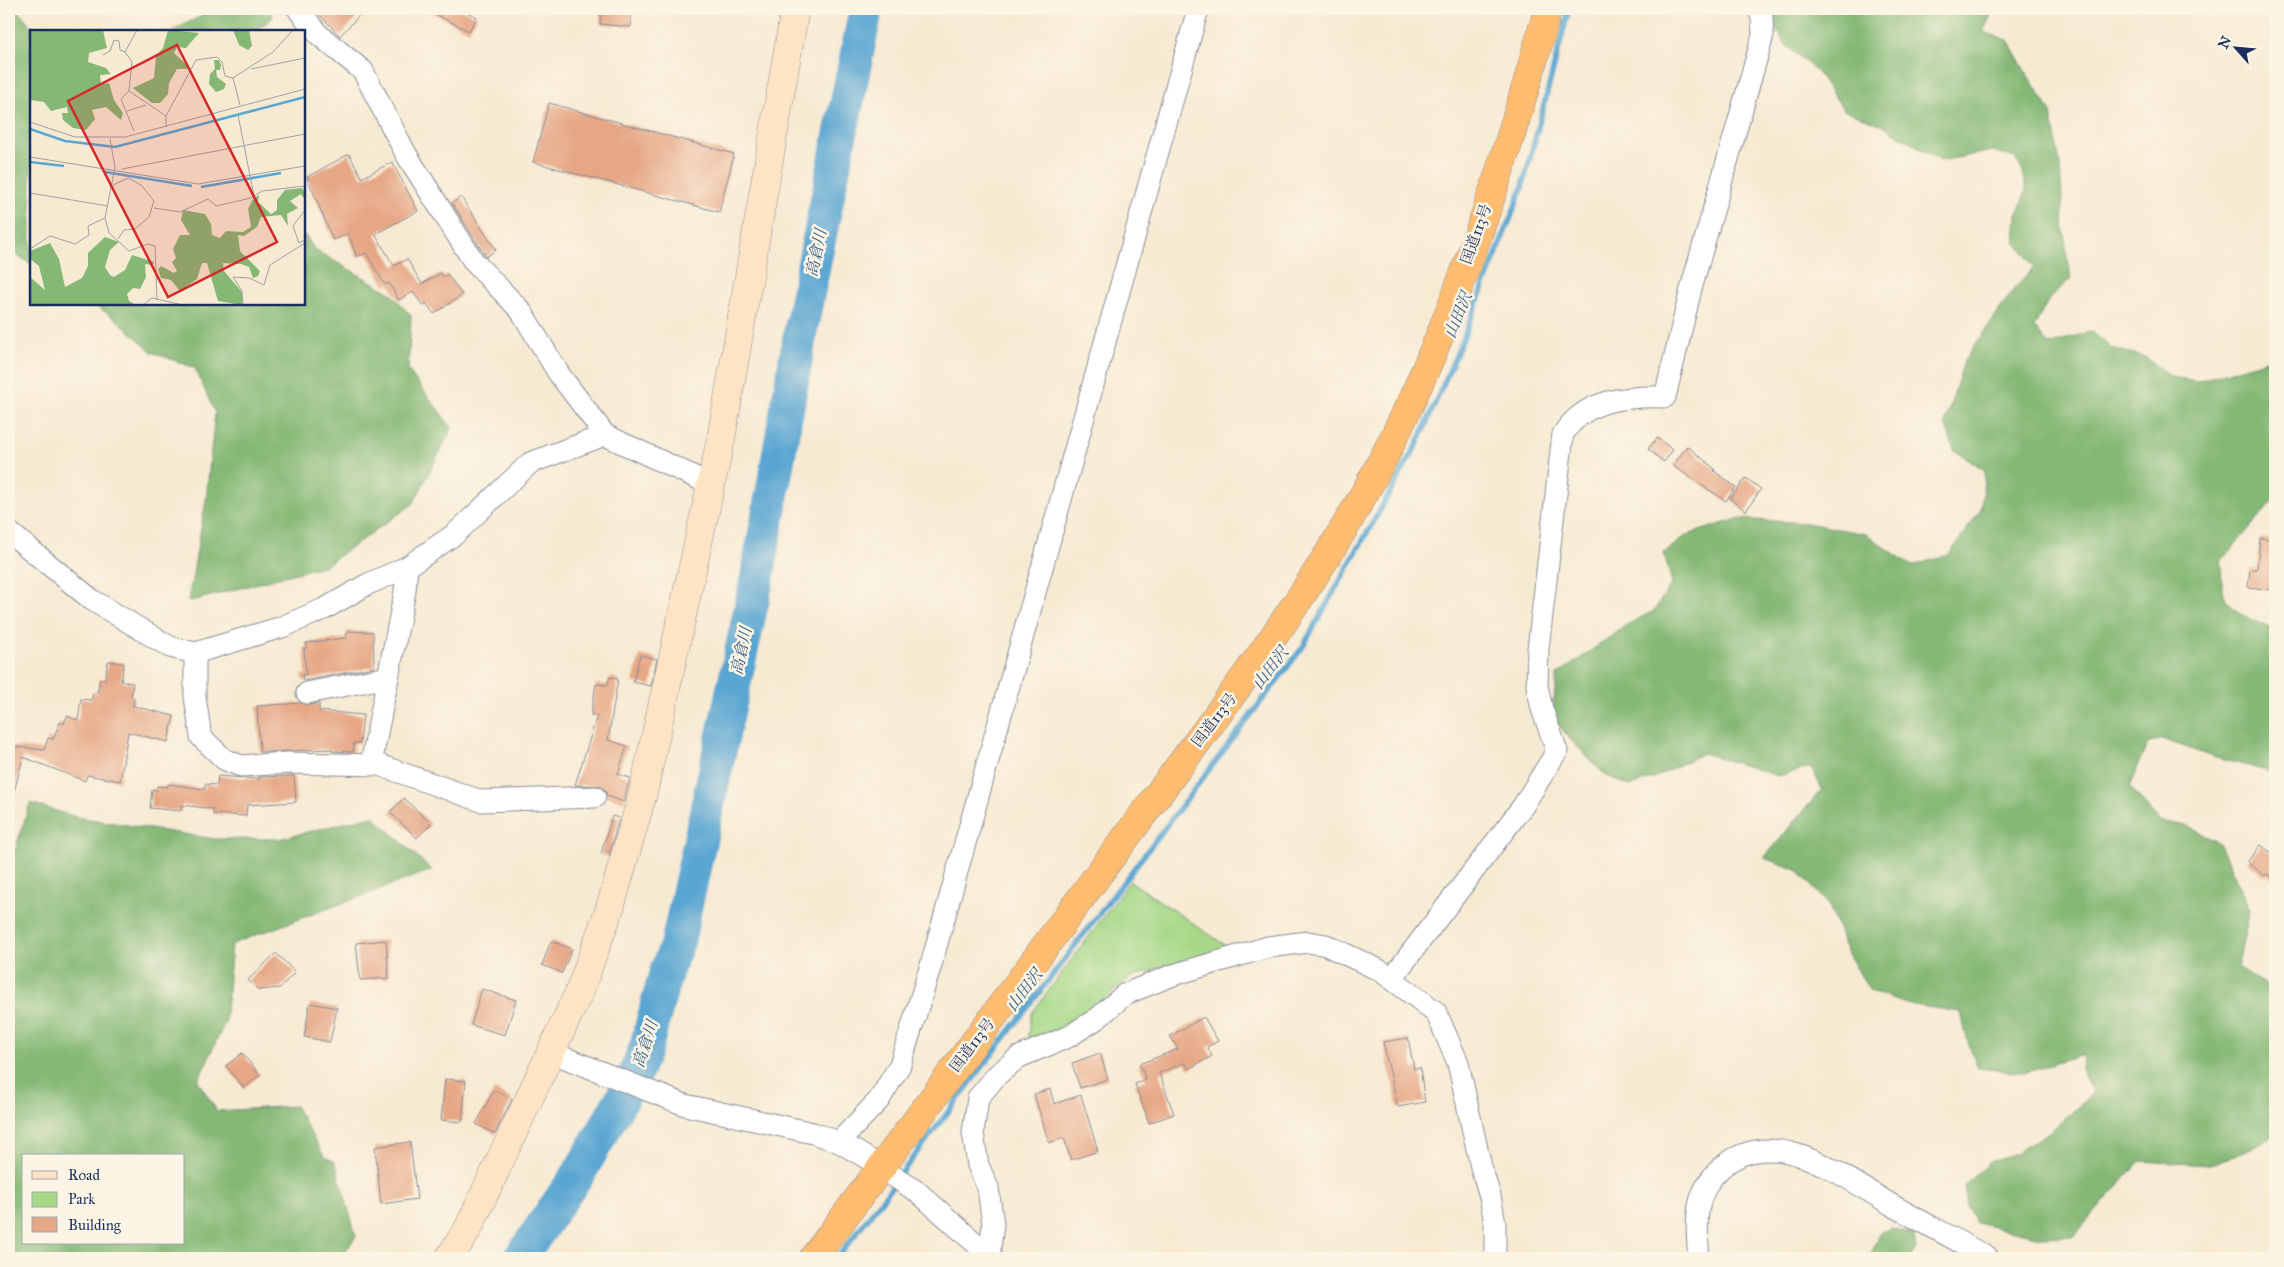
<svg xmlns="http://www.w3.org/2000/svg" width="2284" height="1267" font-family="'IM FELL Great Primer','Noto Serif JP',serif">
	<style>
		.green { fill: #a6d887; stroke: #608472 }
		.forest { fill: #84b874; stroke: #507469; fill-rule: evenodd }
		.lines { fill: none; stroke-linecap: round; stroke-linejoin: round }
		.stream { stroke: #5aa6d2; stroke-width: 5.5 }
		.river { stroke: #5aa6d2; stroke-width: 34 }
		.building { fill: #e6a785 }
		.street-casing { stroke: #898c98; stroke-width: 23 }
		.secondary-casing { stroke: #898c98; stroke-width: 29 }
		.highway-casing { stroke: #898c98; stroke-width: 29 }
		.street { stroke: #fff; stroke-width: 21 }
		.secondary { stroke: #fee4c5; stroke-width: 28 }
		.highway { stroke: #fdbc6f; stroke-width: 28 }
		.labels { text-anchor: middle; dominant-baseline: central; stroke-width: 5; stroke-linejoin: round; paint-order: stroke }
		.street-label { font-size: 15px; fill: #1b2f5e; stroke: #fcf5e5 }
		.water-label { font-size: 16px; font-style: italic; fill: #315987; stroke: #fcf5e5 }
		.inset-river { fill: none; stroke: #5aa6d2; stroke-width: 2.5 }
		.inset-road { fill: none; stroke: #9f9fa4; stroke-width: 1 }
		.view { fill: #d62828; fill-opacity: 0.15; stroke: #d62828; stroke-width: 2.5 }
		.inset-edge { fill: none; stroke: #1b2f5e; stroke-width: 2.5 }
	</style>
	<rect width="100%" height="100%" fill="#fcf5e5"/>
	<filter id="ink" filterUnits="userSpaceOnUse"><feTurbulence type="fractalNoise" baseFrequency=".02" numOctaves="2"/><feDisplacementMap in="SourceGraphic" scale="10" xChannelSelector="R" yChannelSelector="G"/><feConvolveMatrix kernelMatrix="1 2 1 2 8 2 1 2 1" color-interpolation-filters="sRGB"/></filter>
	<filter id="wash" filterUnits="userSpaceOnUse"><feTurbulence type="fractalNoise" baseFrequency=".0096" numOctaves="4" result="noise"/><feDisplacementMap in="SourceGraphic" scale="20" xChannelSelector="R" yChannelSelector="G"/><feGaussianBlur stdDeviation="1.12" result="paint"/><feColorMatrix in="noise" values="0 0 0 0 0 0 0 0 0 0 0 0 0 0 0 0 0 1.4 0 .05"/><feComposite in="paint" operator="in"/></filter>
	<g filter="url(#wash)">
		<rect width="100%" height="100%" fill="#f7ead3"/>
		<path class="green" d="M1130,881L1228,947L1131,977L1090,1011L1062,1027L1028,1041L1032,1013Z"/>
		<g class="forest">
			<path d="M9,9H17L35,31H31V264L9,250Z"/>
			<path d="M215,9H268L273,17L256,31H172Z"/>
			<path d="M1766,9H1994L1983,32L2008,40L2025,71L2051,112L2060,165L2064,234L2071,278L2049,299L2034,327L2049,345L2091,331L2111,348L2145,357L2171,377L2198,381L2264,361L2275,356V499L2221,561C2222,572 2221,584 2224,594C2227,609 2260,627 2275,627V773L2213,757L2162,739L2148,744L2129,787L2160,821L2187,826L2219,843L2250,910L2237,967L2270,988L2275,1133L2261,1144L2210,1165L2140,1161L2074,1236L2041,1237L1976,1223L1967,1207L1964,1185L1991,1161L2014,1154L2051,1131L2093,1093L2082,1071L2083,1055L2024,1073L1978,1068L1967,1039L1961,1012L1913,1005L1870,991L1846,950L1829,905L1797,870L1764,858L1822,789L1811,767L1779,776L1703,753L1658,776L1630,786L1605,775L1568,737L1552,716L1557,675L1628,624L1654,611L1672,583L1664,553L1687,535L1737,519L1807,523L1866,534L1912,566L1949,555L1981,509L1985,470L1954,450L1945,423L1964,361L2014,289L2035,267L2015,242L2017,215L2026,191L2023,171L2015,158L1993,151L1941,161L1883,125L1844,110L1817,72L1785,44Z"/>
			<path d="M304,234L315,250L391,293L411,316L408,370L452,428L413,504L326,565L188,602L206,500L215,413L195,368L152,352L115,318L93,304H304Z"/>
			<path d="M30,803L76,817L215,839H279L373,816L432,870L232,944L225,1022L198,1081L217,1111L295,1106L324,1156L335,1162L356,1236L341,1258H9V869ZM24,1156H184V1243H24Z"/>
			<path d="M1892,1228L1914,1235L1916,1249L1911,1258H1869L1881,1232Z"/>
		</g>
		<g class="lines">
			<g class="stream">
				<path d="M900,1175L1302,648L1418,443L1462,341L1522,189L1569,9"/>
				<path d="M837,1258L895,1183"/>
			</g>
			<path class="river" d="M520,1258L579,1173L634,1077L646,1047L666,972L678,941L756,584L803,318L866,9"/>
		</g>
		<g id="blocks">
			<g class="building">
				<path d="M314,9H365L340,36Z"/>
				<path d="M425,9H461L477,17L469,31Z"/>
				<path d="M601,9H632L631,27L600,24Z"/>
				<path d="M549,103L734,154L719,212L533,162Z"/>
				<path d="M349,154L362,178L392,162L418,211L375,234L394,266L407,259L422,284L441,273L444,277L447,274L462,295L434,314L426,303L423,306L413,292L399,300L389,283L385,285L366,253L357,257L348,234L333,240L307,177Z"/>
				<path d="M461,197L496,250L486,257L452,203Z"/>
				<path d="M1657,438L1673,450L1664,462L1648,449Z"/>
				<path d="M1687,446L1715,469L1714,471L1736,487L1726,501L1673,466Z"/>
				<path d="M1746,478L1761,489L1746,511L1730,499Z"/>
				<path d="M2260,538L2275,540V590L2248,587L2250,569H2257Z"/>
				<path d="M347,631L373,632L374,667L303,681L302,675L306,674L304,648H307L306,643L346,638Z"/>
				<path d="M640,655L657,659L651,686L633,682Z"/>
				<path d="M108,661L124,663L121,681L133,683L131,698H134L133,706L174,716L168,742L128,732L120,781L87,775L85,781L23,757L14,792L9,791V746L44,750L48,738L53,739L60,722L64,724L67,716L78,720L81,699L91,700L93,693H97L100,679H105Z"/>
				<path d="M610,677L618,679L608,740L627,746L618,774L630,778L624,802L607,796L605,790L600,786L575,785L597,716L591,715L596,684L607,685Z"/>
				<path d="M300,703L309,705L319,703V711L363,715L360,743H354L353,752L332,751V749L260,752L257,706Z"/>
				<path d="M218,776L259,779V777L294,776L296,802L247,805L246,816L213,814V809L182,805L181,811L150,808L152,790H156L157,786L168,787V784L205,789V784L217,785Z"/>
				<path d="M404,798L431,824L417,838L390,812Z"/>
				<path d="M612,816L619,818L609,856L601,854Z"/>
				<path d="M2261,845L2275,856V880L2267,874L2265,876L2247,862Z"/>
				<path d="M386,940L389,978L360,980L356,943Z"/>
				<path d="M551,941L572,949L562,973L542,965Z"/>
				<path d="M276,953L295,972L280,988L258,990L248,980Z"/>
				<path d="M482,989L516,1000L505,1035L471,1025Z"/>
				<path d="M310,1003L337,1008L330,1042L304,1037Z"/>
				<path d="M1204,1017L1218,1041L1207,1047L1212,1056L1189,1069L1185,1063L1159,1073L1174,1114L1149,1123L1135,1084L1146,1080L1139,1064L1178,1049L1170,1036Z"/>
				<path d="M1408,1038L1414,1069L1420,1068L1425,1102L1398,1107L1383,1042Z"/>
				<path d="M242,1053L260,1075L244,1088L226,1066Z"/>
				<path d="M1100,1053L1108,1079L1080,1088L1072,1063Z"/>
				<path d="M445,1079L466,1081L462,1122L441,1120Z"/>
				<path d="M1050,1089L1054,1104L1081,1095L1098,1151L1071,1160L1064,1138L1049,1143L1034,1094Z"/>
				<path d="M494,1090L512,1099L495,1134L476,1124Z"/>
				<path d="M410,1142L417,1199L381,1204L375,1147Z"/>
			</g>
		</g>
	</g>
	<g filter="url(#ink)">
		<use href="#blocks" fill-opacity="0" stroke="#898c98" stroke-width="1"/>
		<g class="lines">
			<defs>
				<g id="street">
					<path d="M298,9L318,34L363,71L406,154L474,262L521,311L559,374L605,435L710,484"/>
					<path d="M9,532L92,600L170,647L195,653L282,627L326,608L368,584L407,567L455,534L530,463L605,435"/>
					<path d="M195,653V697L201,737L224,759L241,766L287,763L379,765L481,801L595,797"/>
					<path d="M307,693L388,677"/>
					<path d="M371,764L405,591L407,567"/>
					<path d="M1392,978L1523,806L1557,751L1542,709L1537,686L1538,649L1563,434C1585,399 1626,396 1665,397L1691,289L1763,35L1762,17L1758,9"/>
					<path d="M550,1052L685,1105L813,1133L839,1142L862,1155L919,1193L992,1258"/>
					<path d="M839,1142L879,1100L900,1065L931,965L1198,9"/>
					<path d="M989,1256L993,1224L988,1188L978,1165L973,1133L978,1098L997,1075L1019,1057L1068,1037L1098,1018L1125,994L1173,975L1268,947L1308,942L1326,945L1381,971L1436,1012L1458,1063L1481,1167L1490,1196L1495,1223V1258"/>
					<path d="M1699,1258C1696,1223 1693,1193 1721,1168C1774,1121 1843,1177 1892,1205C1924,1223 1957,1240 1988,1258"/>
				</g>
				<path id="secondary" d="M449,1258L468,1229L580,990L610,908L643,793L721,439L795,9"/>
				<path id="highway" d="M813,1258C921,1116 1026,971 1133,828C1222,708 1315,590 1384,457C1456,317 1506,160 1548,9"/>
			</defs>
			<use href="#street" class="street-casing"/>
			<use href="#secondary" class="secondary-casing"/>
			<use href="#highway" class="highway-casing"/>
			<use href="#street" class="street"/>
			<use href="#secondary" class="secondary"/>
			<use href="#highway" class="highway"/>
		</g>
	</g>
	<g class="labels">
		<g class="street-label">
			<text transform="translate(1476 234) rotate(-70)">国道113号</text>
			<text transform="translate(1214 720) rotate(-53)">国道113号</text>
			<text transform="translate(972 1045) rotate(-53)">国道113号</text>
		</g>
		<g class="water-label">
			<text transform="translate(816 253) rotate(-78)">高倉川</text>
			<text transform="translate(1458 315) rotate(-68)">山田沢</text>
			<text transform="translate(741 651) rotate(-78)">高倉川</text>
			<text transform="translate(1270 668) rotate(-53)">山田沢</text>
			<text transform="translate(1024 990) rotate(-53)">山田沢</text>
			<text transform="translate(645 1044) rotate(-72)">高倉川</text>
		</g>
	</g>
	<g transform="translate(30 30)">
		<rect width="275" height="275" fill="#f7ead3"/>
		<path d="M0,0H73L77,18L59,23L58,32L76,38L81,44L70,45L71,54L79,53L84,70L93,83L91,90L76,77L62,80L65,89L56,100L43,98L33,90L32,83H38L37,77L21,81L14,72L0,70ZM138,0L169,3L156,18L147,17L144,23L159,37L157,39H147L139,53L138,64L130,73H122L103,58L124,48L126,26L133,18ZM203,0H219L222,16L218,20L209,15ZM184,30H189L191,35L190,40H186L187,47L196,54L194,59L186,62L179,54L180,44L185,39ZM272,158L275,162V170L271,164L260,171L268,178L257,184L258,196L251,185L231,187L227,197L214,206L208,205L210,221L230,241L228,246L223,248L219,237L211,234L193,233L194,241L212,262V275L188,271L177,233H172L167,249L150,261L141,250L131,248L128,239L131,236L144,243L147,241L142,232L146,228L143,219L150,205H160L151,190L153,180L175,184L181,194L182,205L190,208L196,201L213,202L221,197L218,179L223,169L229,165L228,172L241,184L247,180V170L255,160ZM75,207L89,212L80,220L75,237L80,245L84,247L95,240L102,225L124,232L123,235L115,234L116,247L110,259L103,258L97,264L99,271L106,275H0V247L15,260L9,236L0,229V221L20,213L29,229L35,257L52,248L58,236V223Z" fill="#84b874"/>
		<path class="inset-river" d="M0,99L35,111L85,117L275,67M0,132L34,136M75,142L162,156M171,157L251,143"/>
		<path class="inset-road" d="M107,0L95,22L102,32L99,61L136,86M73,25L80,21L84,10L89,11L90,20L95,22M221,39L275,28M203,48L210,75M99,61L91,69L104,101M97,81L116,75M208,85L224,166M0,92L45,107H95L275,59M136,97V86L166,30L187,27L192,32L195,46L203,48L243,22L263,0M80,109L85,137L75,188L79,203L99,221L118,214L125,216L127,270M0,127L168,154L275,136M92,139L275,104M83,155L98,148L111,155L124,171L119,187L105,199L94,200L88,209M0,163L78,176M124,178L150,182L178,169L186,176L221,168L232,161L275,156M275,180L263,196L269,213L275,210M0,219L20,206L45,214L59,205L58,196L75,188M113,275L122,268L153,275M213,275L212,261L203,247L219,248L234,255L240,235L275,213"/>
		<path class="view" d="M147,15L247,212L138,267L38,71Z"/>
		<rect width="275" height="275" class="inset-edge"/>
	</g>
	<rect width="2284" height="1267" fill="none" stroke="#fcf5e5" stroke-width="30"/>
	<rect x="22" y="1154" width="162" height="90" fill="#fcf5e5" stroke="#a2a6af"/>
	<rect x="32" y="1171" width="25" height="8" fill="#fee4c5" stroke="#a2a6af"/>
	<text x="68" y="1180" font-size="15" fill="#1b2f5e">Road</text>
	<rect x="32" y="1192" width="25" height="15" fill="#a6d887" stroke="#a2a6af"/>
	<text x="68" y="1204" font-size="15" fill="#1b2f5e">Park</text>
	<rect x="32" y="1217" width="25" height="15" fill="#e6a785" stroke="#a2a6af"/>
	<text x="68" y="1230" font-size="15" fill="#1b2f5e">Building</text>
	<g transform="translate(2236 48) rotate(297)" stroke="#fcf5e5" stroke-width="4" paint-order="stroke">
	<path d="M0-4L9 19L0 12L-9 19Z" fill="#1b2f5e"/>
	<text y="-8" font-size="14" font-weight="bold" text-anchor="middle" fill="#1b2f5e">N</text>
	</g>
</svg>
